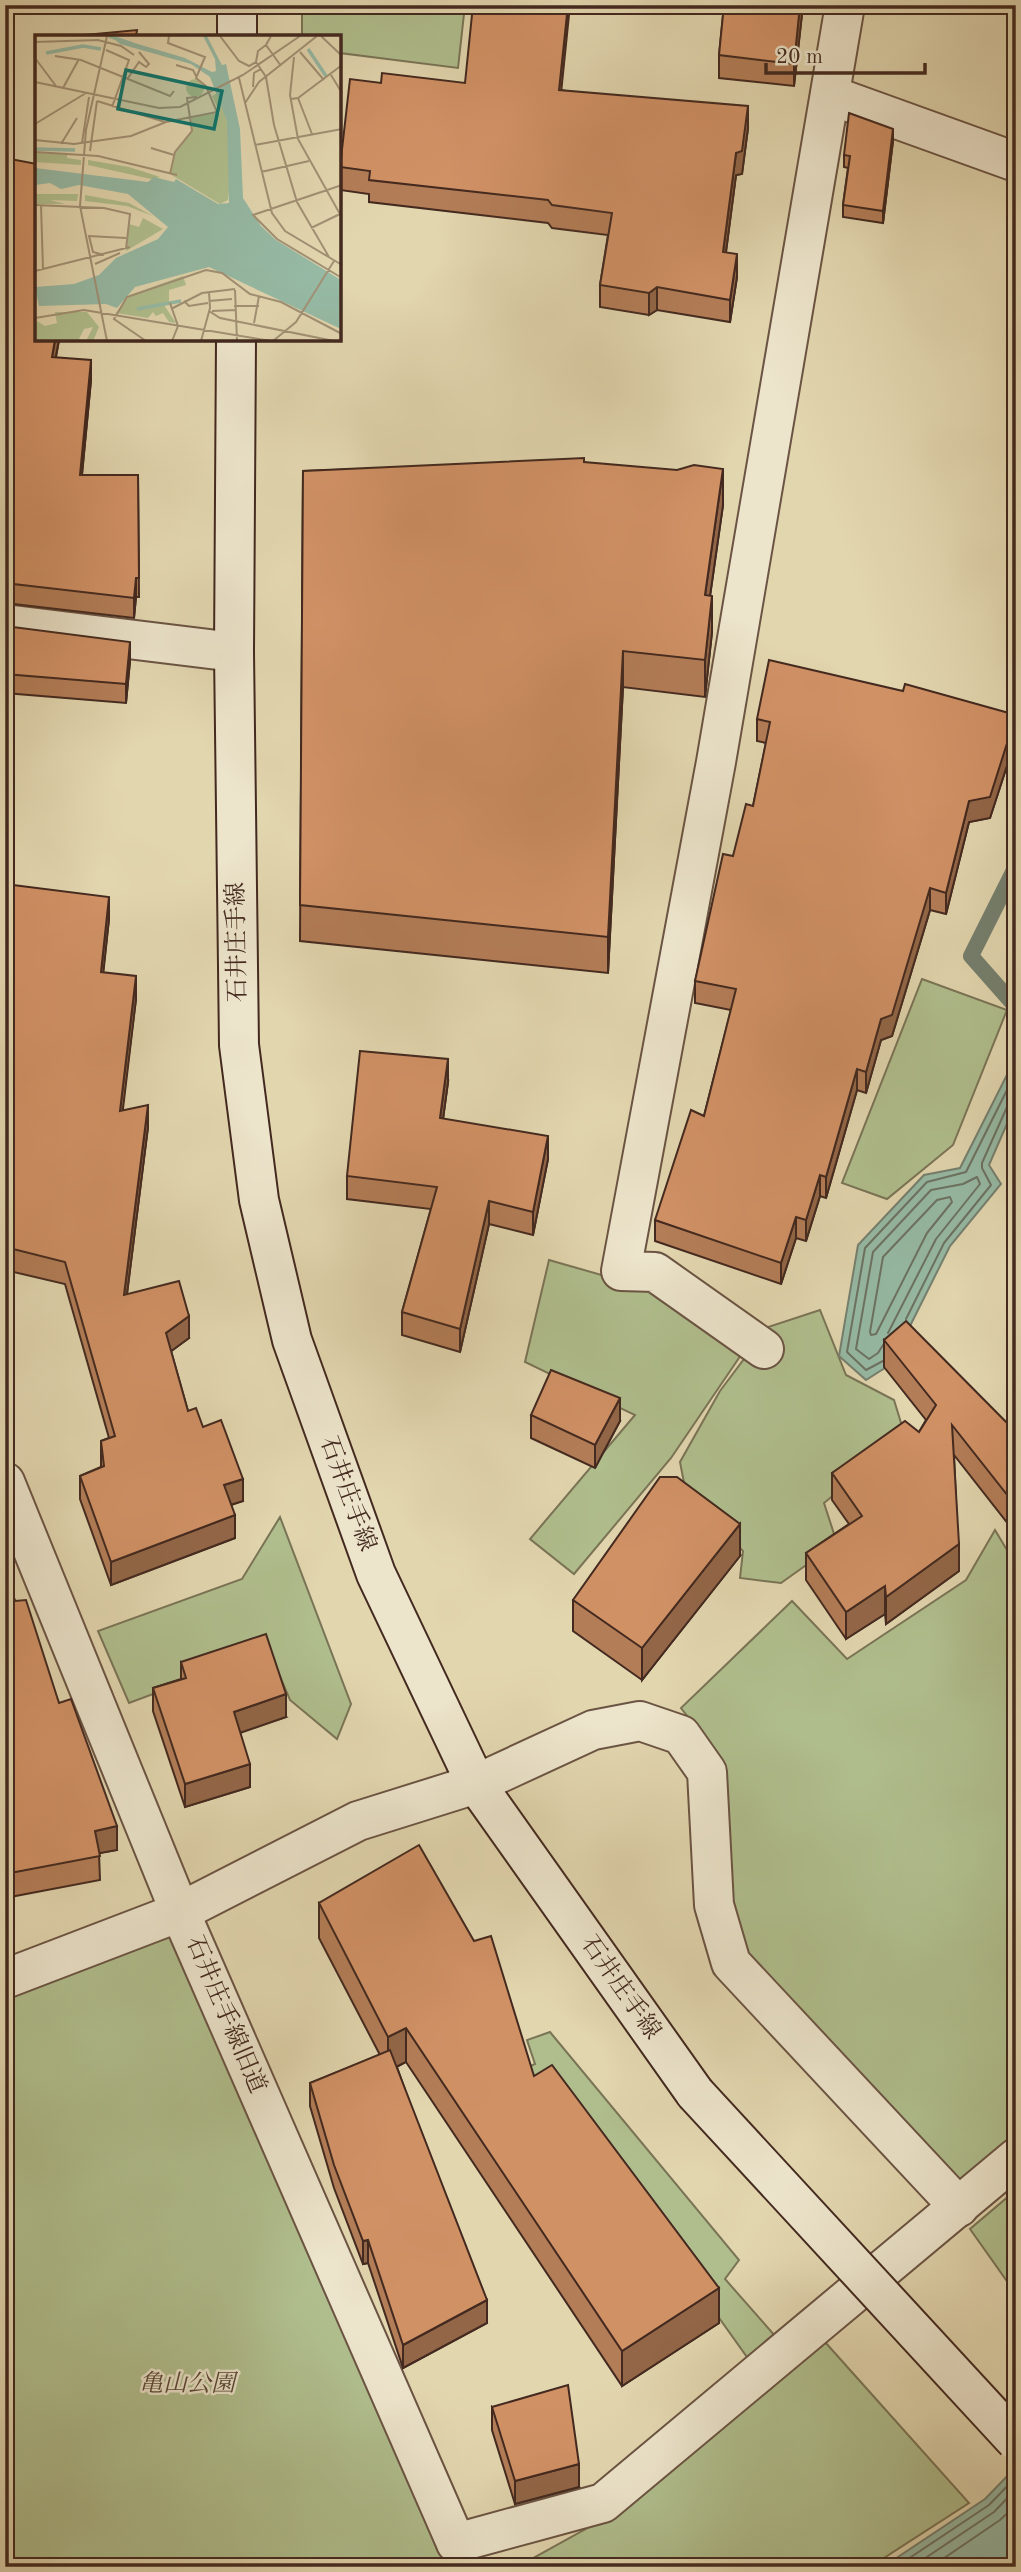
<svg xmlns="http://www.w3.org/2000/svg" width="1021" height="2572" font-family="'Old Standard TT','Noto Serif JP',serif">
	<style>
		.green { fill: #b0be8d; stroke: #7a7456; stroke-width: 2 }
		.water { fill: #96baa5; stroke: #75806f; stroke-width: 2 }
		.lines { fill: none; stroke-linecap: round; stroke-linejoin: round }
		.shore { stroke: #6c7262; stroke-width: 2 }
		.stream { stroke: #75806f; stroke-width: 16 }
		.minor-casing { stroke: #6b5443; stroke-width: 42 }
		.tertiary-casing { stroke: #6b5443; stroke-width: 42 }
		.secondary-casing { stroke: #43291f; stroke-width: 42 }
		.minor { stroke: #ece4cb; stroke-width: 38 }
		.tertiary { stroke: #ece4cb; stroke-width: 38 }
		.secondary { stroke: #ece4cb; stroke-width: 38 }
		.secondary-bridge-casing { stroke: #43291f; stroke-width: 42; stroke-linecap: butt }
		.secondary-bridge { stroke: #ece4cb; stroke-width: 38 }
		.wall { fill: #b37d57; stroke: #43291f; stroke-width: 2 }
		.shaded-wall { fill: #926647; stroke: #43291f; stroke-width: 2 }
		.building { fill: #d09165; stroke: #43291f; stroke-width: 2 }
		.labels { text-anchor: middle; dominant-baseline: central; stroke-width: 5; stroke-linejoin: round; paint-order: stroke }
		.street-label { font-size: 24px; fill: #43291f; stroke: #ece4cb }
		.park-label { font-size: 24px; font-style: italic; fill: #594735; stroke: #ece4cb }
		.inset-river { fill: none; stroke: #96baa5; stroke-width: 3.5 }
		.inset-road { fill: none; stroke: #a29175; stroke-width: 2 }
		.view { fill: #0f766e; fill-opacity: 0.15; stroke: #0f766e; stroke-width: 3.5 }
		.inset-edge { fill: none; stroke: #43291f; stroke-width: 3.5 }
	</style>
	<rect width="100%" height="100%" fill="#e2d6af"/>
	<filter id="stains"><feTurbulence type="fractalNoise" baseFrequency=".00286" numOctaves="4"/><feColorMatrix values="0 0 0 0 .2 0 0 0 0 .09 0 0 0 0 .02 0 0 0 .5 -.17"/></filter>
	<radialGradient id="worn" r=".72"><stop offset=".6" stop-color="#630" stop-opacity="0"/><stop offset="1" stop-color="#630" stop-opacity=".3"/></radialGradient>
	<g class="green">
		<path d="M302,5H465L458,68L340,53V37H302Z"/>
		<path d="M922,979L1007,1010L953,1145L887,1199L842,1183Z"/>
		<path d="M549,1260L661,1292L745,1349L671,1458L574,1574L530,1539L635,1415L525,1362Z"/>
		<path d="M820,1310L846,1375L894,1400L905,1436L824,1503L837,1543L781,1583L740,1578L743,1551L685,1488L680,1462L720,1391L768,1327Z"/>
		<path d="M280,1517L351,1704L337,1739L290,1700L269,1651L129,1703L98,1631L242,1579Z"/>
		<path d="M995,1530L1016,1565V2138L958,2186L741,1957L730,1905L721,1759L681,1708L792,1601L847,1659L966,1580Z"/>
		<path d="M180,1912L456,2543L454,2567H5V1966Z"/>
		<path d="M550,2032L739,2260L725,2279L776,2337L747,2357L552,2084L448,2103L535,2064L527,2040Z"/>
		<path d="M1016,2190V2294L970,2229Z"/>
		<path d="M825,2342L969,2503L870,2567H517L620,2510Z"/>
	</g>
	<g class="water">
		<path d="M1016,1057V1103L989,1165L1001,1184L950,1246L891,1364L866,1380L839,1356L858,1245L924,1175L960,1168Z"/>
		<path d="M1016,2467V2567H883L985,2499Z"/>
	</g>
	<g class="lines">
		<g class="shore">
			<path d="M950,1197L952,1202L927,1233L876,1334L871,1335L870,1332L883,1257L937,1200Z"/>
			<path d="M906,1319L944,1243L991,1185L982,1168V1163L1007,1107L1016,1103"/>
			<path d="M883,1345L878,1353L869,1359L856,1349L873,1252L931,1190L963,1184L977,1177L980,1184L936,1239L888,1333"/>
			<path d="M883,1361L866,1370L847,1352L865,1248L927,1182L966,1172L1016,1072"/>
			<path d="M896,2567L989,2505L1016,2477"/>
			<path d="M912,2567L994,2512L1016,2489"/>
			<path d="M931,2567L1000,2520L1016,2505"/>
		</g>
		<path class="stream" d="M1016,866L971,956L1016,1007"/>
		<defs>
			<g id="minor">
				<path d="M830,95L1016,162"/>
				<path d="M5,624L234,652"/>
				<path d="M764,1349L655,1272L621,1271L716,762L845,5"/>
				<path d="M5,1979L180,1912L358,1821L476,1784L593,1730L640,1721L681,1735L707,1772L714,1905L731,1963L959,2207"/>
				<path d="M456,2543L603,2503L1016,2158"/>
			</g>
			<path id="tertiary" d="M5,1482L180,1912L456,2543"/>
			<g id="secondary">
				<path d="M237,37V5"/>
				<path d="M236,340L234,652L239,1045L259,1200L292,1340L376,1574L476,1784L695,2093"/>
			</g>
		</defs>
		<use href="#minor" class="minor-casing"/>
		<use href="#tertiary" class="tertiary-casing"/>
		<use href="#secondary" class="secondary-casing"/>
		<use href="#minor" class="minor"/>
		<use href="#tertiary" class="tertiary"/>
		<use href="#secondary" class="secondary"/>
		<defs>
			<path id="secondary-bridge" d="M695,2093L1016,2441"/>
		</defs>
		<use href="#secondary-bridge" class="secondary-bridge-casing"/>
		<use href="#secondary-bridge" class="secondary-bridge"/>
	</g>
	<g class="wall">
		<path d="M724,5H803L794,86L719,78V55Z"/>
		<path d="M381,83H465L561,90L748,128L742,174L736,175L726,252L737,277L730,322L657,310L649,315L600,307V285L608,235L552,228L548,223L369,202V194L340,190V164Z"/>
		<path d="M893,141L883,223L843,217V205L848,168L844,167V155Z"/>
		<path d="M5,158L37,340H59L56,357L91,380L82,475H138L139,597H136L134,618L5,603Z"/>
		<path d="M584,462L723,505L710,596L712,632L705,697L623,687L608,973L300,941L303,471Z"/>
		<path d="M5,626L130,661L126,703L5,693Z"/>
		<path d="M903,691L1016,715V738L990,818L969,822L946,914L930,910L892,1036L881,1040L866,1093L857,1090L826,1198L820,1196L806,1241L796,1238L781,1284L655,1241V1220L704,1116L731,1010L695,1003V981L733,856L753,806L766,743L757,741V719Z"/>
		<path d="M5,884L109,919L103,972L136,999L122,1110L148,1127L127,1294L189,1338L171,1351L188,1411L203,1427L243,1501L231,1505L235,1538L111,1585L80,1499V1476L101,1467V1441L109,1438L65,1284L5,1270Z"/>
		<path d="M448,1082L443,1119L548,1159L533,1235L489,1224L460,1352L402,1335V1312L431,1209L347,1199V1176Z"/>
		<path d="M884,1340L1016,1432V1534L954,1455L959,1571L886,1624L885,1614L846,1639L806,1580V1553L849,1524L832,1500V1473L919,1432L926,1420L884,1367Z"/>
		<path d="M531,1415L620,1421L595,1468L531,1438Z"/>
		<path d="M740,1556L642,1680L573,1631V1600Z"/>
		<path d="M5,1578L59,1703L117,1850L99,1853L100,1880L5,1898Z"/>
		<path d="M181,1662L286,1717L240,1732L250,1787L185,1807L153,1711V1688L181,1679Z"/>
		<path d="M319,1903L534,2076L719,2323L622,2386L406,2062L397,2067L487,2323L403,2368L368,2263L363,2264L334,2188L310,2106V2083L380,2055L319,1938Z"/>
		<path d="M492,2407L579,2487L515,2504L492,2430Z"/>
	</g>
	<g class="shaded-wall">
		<path d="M568,5H570L559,113V90Z"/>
		<path d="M800,5H803L794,86V64Z"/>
		<path d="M748,106V128L742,174L736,175L723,274V252L736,153Z"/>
		<path d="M893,129V141L883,223V211Z"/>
		<path d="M737,254V277L730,322V300Z"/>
		<path d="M657,287V310L649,315V293Z"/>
		<path d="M55,340H59L52,376V357Z"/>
		<path d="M91,360V380L80,495V475Z"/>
		<path d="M723,469V505L705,631V595Z"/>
		<path d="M136,578V597L134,618V598Z"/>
		<path d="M712,596V632L705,697V660Z"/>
		<path d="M130,642V661L126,703V684Z"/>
		<path d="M623,651V687L608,973V937Z"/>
		<path d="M1016,716V738L990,818L969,822L946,914V893L969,801Z"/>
		<path d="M930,888V910L892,1036L881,1040L866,1093V1072L881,1019Z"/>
		<path d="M109,897V919L101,995V972Z"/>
		<path d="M136,976V999L120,1134V1111Z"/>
		<path d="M448,1059V1082L440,1141V1118Z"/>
		<path d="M857,1069V1090L826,1198V1177Z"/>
		<path d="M148,1105V1127L124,1317V1295Z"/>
		<path d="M548,1136V1159L533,1235V1212Z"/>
		<path d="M820,1175V1196L806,1241V1220Z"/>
		<path d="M489,1201V1224L460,1352V1329Z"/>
		<path d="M796,1217V1238L781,1284V1263Z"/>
		<path d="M189,1316V1338L166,1355V1333Z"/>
		<path d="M620,1398V1421L595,1468V1445Z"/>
		<path d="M243,1479V1501L224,1507V1485Z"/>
		<path d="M235,1515V1538L111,1585V1562Z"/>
		<path d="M740,1524V1556L642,1680V1648Z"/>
		<path d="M959,1544V1571L886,1624V1597Z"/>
		<path d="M885,1586V1614L846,1639V1612Z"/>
		<path d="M286,1694V1717L234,1735V1712Z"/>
		<path d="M250,1764V1787L185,1807V1784Z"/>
		<path d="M117,1826V1850L95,1854V1831Z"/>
		<path d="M406,2028V2062L388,2071V2037Z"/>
		<path d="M368,2240V2263L363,2264V2241Z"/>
		<path d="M719,2288V2323L622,2386V2351Z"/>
		<path d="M487,2300V2323L403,2368V2345Z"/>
		<path d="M579,2464V2487L515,2504V2481Z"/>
	</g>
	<g class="building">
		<path d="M473,5H568L559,90L748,106L742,151L736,153L723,252L737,254L730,300L657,287L649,293L600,285L612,213L552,205L548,200L369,180L370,171L340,167L350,79L381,83L382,73L465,83Z"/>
		<path d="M724,5H800L794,64L719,55Z"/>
		<path d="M137,30L136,37H84L85,35Z"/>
		<path d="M849,113L893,129L883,211L843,205L850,156L844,155Z"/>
		<path d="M5,158L37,164V340H55L52,357L91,360L80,475H138L139,578H136L134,598L5,583Z"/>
		<path d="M584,458V462L677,470L694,465L723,469L705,595L712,596L705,660L623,651L608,937L300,905L303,471Z"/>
		<path d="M5,626L130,642L126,684L5,674Z"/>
		<path d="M769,660L903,691L905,684L1016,715L990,797L969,801L946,893L930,888L892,1015L881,1019L866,1072L857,1069L826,1177L820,1175L806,1220L796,1217L781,1263L655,1220L691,1110L704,1116L736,989L695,981L723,854L733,856L746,804L753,806L770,722L757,719Z"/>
		<path d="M5,884L109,897L101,972L136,976L120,1111L148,1105L124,1295L179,1281L189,1316L166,1333L188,1411L196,1408L203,1427L221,1420L243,1479L224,1485L235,1515L111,1562L80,1476L104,1466L101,1441L115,1436L65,1262L5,1247Z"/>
		<path d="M360,1051L448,1059L440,1118L548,1136L533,1212L489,1201L460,1329L402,1312L437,1187L347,1176Z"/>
		<path d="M906,1321L1016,1432V1506L952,1425L959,1544L886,1597L885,1586L846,1612L806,1553L862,1516L832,1473L905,1421L919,1432L936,1405L884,1340Z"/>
		<path d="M551,1370L620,1398L595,1445L531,1415Z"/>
		<path d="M660,1477H677L740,1524L642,1648L573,1600Z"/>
		<path d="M5,1578L6,1581L9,1580L15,1601L26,1600L59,1703L71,1699L117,1826L95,1831L100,1856L5,1874Z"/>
		<path d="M266,1634L286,1694L234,1712L250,1764L185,1784L153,1688L186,1678L181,1662Z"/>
		<path d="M419,1845L474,1941L491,1936L534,2076L552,2065L719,2288L622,2351L406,2028L388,2037L319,1903Z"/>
		<path d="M390,2050L487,2300L403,2345L368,2240L363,2241L334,2165L310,2083Z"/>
		<path d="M568,2385L579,2464L515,2481L492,2407Z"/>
	</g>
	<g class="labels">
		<g class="street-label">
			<text transform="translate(238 942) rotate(-91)">石井庄手線</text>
			<text transform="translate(347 1494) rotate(70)">石井庄手線</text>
			<text transform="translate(620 1988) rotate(55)">石井庄手線</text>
			<text transform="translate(225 2015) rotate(67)">石井庄手線旧道</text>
		</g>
		<g class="park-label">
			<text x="187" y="2385">亀山公園</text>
		</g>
	</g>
	<g transform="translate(35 35)">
		<rect width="306" height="306" fill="#e2d6af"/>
		<path d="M151 53a9 9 0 1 1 18 0a9 9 0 1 1-18 0ZM184,57L193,89L195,145L193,165L185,169L135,139L139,120L157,96L156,82L185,78L177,61ZM0,118L32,119V123L46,125V130L0,127ZM53,125L94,132L125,142L116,144L53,130ZM0,159H43L42,166L15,165L30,169H0ZM50,160L94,168L118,181L92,171L50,166ZM108,183L128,194L91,216L94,189L104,192ZM148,241L151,250L134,255V268L129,270L141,288L134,287L128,278L121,281L118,277L113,283L81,278L95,260ZM20,277H52L64,292L58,306H51L58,292L49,294L44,304L48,306H0V285L10,291L22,288Z" fill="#b0be8d"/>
		<path d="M76,1L150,23L177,37L181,36L180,24L184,31L191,29L205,94L208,163L226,191L241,205L306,245V294L174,232L100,252L82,273L71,269L4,271L0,252L39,249L64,240L81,223L123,204L133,192L93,159L44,150L26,154L15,148L0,150V133L113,147L119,142L139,147L141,144L183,169L194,168L192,86L175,42L156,29L85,9Z" fill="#96baa5"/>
		<path class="inset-river" d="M74,1L97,9M170,1L187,34M273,14L291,41M11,18L48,11L66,14M0,114L40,115M102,274L146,266"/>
		<path class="inset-road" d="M72,1L51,95L45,171L72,306M185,1L204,26L214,31L221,27L231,42L239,90L262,167L294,222M236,1L231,10L246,31M286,1L307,21M0,7L63,5L86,11L99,20M71,15L94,25L77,72M265,17L289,45M20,21L46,25L135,61L139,56M259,22L255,60L263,104L306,181M0,23L21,51M221,27L223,16L231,10M141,30L158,35L161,41M296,40L307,58M93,43L104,27L111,32L114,29L104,17M204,43L237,178L250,196L307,230M0,47L124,73L145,72L208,40L265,1M218,52L219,38L226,34M28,53L44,24M263,63L277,99M256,64L263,63L307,30M62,66L130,87M210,68L224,47L282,1M0,89L51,58M0,105L39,109L96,101L131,87L182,77L171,51L161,43L170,22L133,8L134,1M47,108L54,62M26,109L42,83M220,110L307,94M116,113L139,120M55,116L62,66M0,117L63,121L142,140M226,137L274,126M135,139L140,117L157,96L152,63L162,62M307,150L218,180L242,204L307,243M0,170L69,173L95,179L91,214M6,170L8,234M276,193L305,179M69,220L58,217L54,201L91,203M60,229L85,218M0,236L95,212M200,255L202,306M149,266L154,271L173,268M174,266L197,264M135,268L143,291L137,306M199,271H224M136,274L167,258L200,254M174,276L185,283L299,306M177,276L200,275M0,283L49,275L236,306M219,288L224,261M111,306L79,284L92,262L171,235L187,238L215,259L246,267L307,299M166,306L175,273L174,257M238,306L261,287L299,226"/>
		<path class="view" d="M91,35L187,56L179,94L83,74Z"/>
		<rect width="306" height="306" class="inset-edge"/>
	</g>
	<rect width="1021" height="2572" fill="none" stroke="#e2d6af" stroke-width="28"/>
	<rect x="7" y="7" width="1007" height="2558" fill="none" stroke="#43291f" stroke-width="3.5"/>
	<rect x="14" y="14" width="993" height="2544" fill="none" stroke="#43291f" stroke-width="2"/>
	<path d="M766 63v10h159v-10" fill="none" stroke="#43291f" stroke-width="3.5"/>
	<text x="776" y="63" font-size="21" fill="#43291f" stroke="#ece4cb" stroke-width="5" paint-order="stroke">20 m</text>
	<rect width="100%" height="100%" filter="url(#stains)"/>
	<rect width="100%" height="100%" fill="url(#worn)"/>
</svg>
